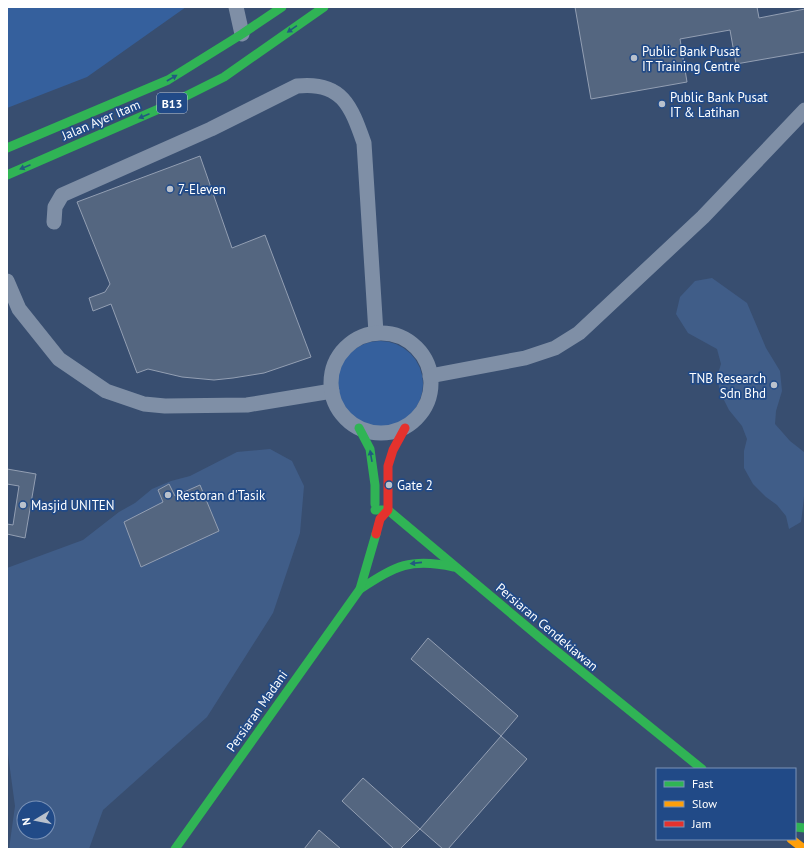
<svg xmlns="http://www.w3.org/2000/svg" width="812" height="856" font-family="'PT Sans',sans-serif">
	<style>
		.green { fill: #35609d }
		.water { fill: #405d88; fill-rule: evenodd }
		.building { fill: #546680; stroke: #939fb3 }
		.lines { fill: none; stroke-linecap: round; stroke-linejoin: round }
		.street { stroke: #7f8fa6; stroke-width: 15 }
		.fast { stroke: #30b455; stroke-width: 9 }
		.slow { stroke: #ff9f0a; stroke-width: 9 }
		.jam { stroke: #e5322d; stroke-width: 9 }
		.oneway { fill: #235a80 }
		.poi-dot { fill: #b9c1cd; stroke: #214a87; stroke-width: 1.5 }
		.labels { text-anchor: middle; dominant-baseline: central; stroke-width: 3.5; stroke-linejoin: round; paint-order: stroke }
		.shield { fill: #214a87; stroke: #bcc9db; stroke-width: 1 }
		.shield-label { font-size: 12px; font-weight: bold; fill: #fff }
		.poi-label { font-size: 13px; fill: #fff; stroke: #214a87; text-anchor: start }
		.street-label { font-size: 13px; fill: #fff; stroke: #214a87 }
	</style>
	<rect width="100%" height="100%" fill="#384e70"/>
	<g class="green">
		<path d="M7,7H186L87,77L7,108Z"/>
		<circle cx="380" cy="384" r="43"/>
	</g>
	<g class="water">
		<path d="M712,278L747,303L766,348L780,371L782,391L776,411L775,424L790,441L804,452C807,476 804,499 801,522L789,529L786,516L777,505L766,497L753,484L744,468V451L747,439L742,426L729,410L720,392L717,377L721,364L717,349L688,333L676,314L680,297L695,281Z"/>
		<path d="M270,449L292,461L304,486L300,533L273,613L207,717L103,810L89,849H9L15,806L7,747V568L83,540L119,512L135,503L152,489L171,481L190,476L237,452ZM24,808H48V832H24Z"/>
	</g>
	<g class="building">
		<path d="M575,7H757L759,18L805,9V52L736,64L730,30L680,39L687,82L591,99Z"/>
		<path d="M200,156L232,248L265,235L311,357L264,373L233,378L214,380L182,377L148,369L137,373L111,304L93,311L89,298L105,292L110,284L77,202Z"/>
		<path d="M7,469L36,474L25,538L7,534V524L13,525L19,486L7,484Z"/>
		<path d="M169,484L175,496L200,485L219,531L141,567L124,522L163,502L158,490Z"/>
		<path d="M428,638L518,716L501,736L411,659Z"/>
		<path d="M501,736L527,759L448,849H443L420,829Z"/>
		<path d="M363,778L420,829L400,849H394L342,801Z"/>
		<path d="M319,830L341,849H304Z"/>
	</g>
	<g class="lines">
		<g class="street">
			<path d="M236,7L242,34"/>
			<path d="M54,222L55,207L62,195L211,129L297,86C342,81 351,106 364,143L376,333"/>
			<path d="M7,281L19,309L59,359L106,391L144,404L165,406L247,405L332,391"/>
			<circle cx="381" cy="383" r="50"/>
			<path d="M430,376L525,358L555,348L579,333L703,217L805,110"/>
		</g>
		<g class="fast">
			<path d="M7,148L168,80L242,34L282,7"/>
			<path d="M7,175L168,105L224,77L324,7"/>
			<path d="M359,428L370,449L375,485V504"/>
			<path d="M375,510H388L544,641L702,769"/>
			<path d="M360,589C396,566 410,557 454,567"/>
			<path d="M795,827L805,828"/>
			<path d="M175,849L360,589L376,534"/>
		</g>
		<path class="slow" d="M791,839L804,849"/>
		<path class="jam" d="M376,534L380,519L388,510V466L393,450L405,428"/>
	</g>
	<defs><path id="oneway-solid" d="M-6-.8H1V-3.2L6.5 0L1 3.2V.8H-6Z"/></defs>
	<g class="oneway">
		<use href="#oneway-solid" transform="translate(292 29) rotate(145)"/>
		<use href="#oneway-solid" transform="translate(172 78) rotate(-30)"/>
		<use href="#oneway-solid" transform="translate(144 116) rotate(157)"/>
		<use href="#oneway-solid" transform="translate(25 167) rotate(157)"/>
		<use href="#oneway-solid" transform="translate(371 456) rotate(-100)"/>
		<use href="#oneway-solid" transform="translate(416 563) rotate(174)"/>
	</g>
	<g class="poi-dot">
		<circle cx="634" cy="58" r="4"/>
		<circle cx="662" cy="104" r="4"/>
		<circle cx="170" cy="189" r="4"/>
		<circle cx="774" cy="385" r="4"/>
		<circle cx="389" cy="485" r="4"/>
		<circle cx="168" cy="495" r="4"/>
		<circle cx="23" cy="505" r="4"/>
	</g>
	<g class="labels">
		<rect class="shield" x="157" y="93" width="30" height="20" rx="3"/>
		<g class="shield-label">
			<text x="172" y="103">B13</text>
		</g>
		<g class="poi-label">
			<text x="642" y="51">Public Bank Pusat<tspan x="642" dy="15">IT Training Centre</tspan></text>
			<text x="670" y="97">Public Bank Pusat<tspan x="670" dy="15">IT &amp; Latihan</tspan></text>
			<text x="178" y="189">7-Eleven</text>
			<text x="766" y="378" text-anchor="end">TNB Research<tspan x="766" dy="15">Sdn Bhd</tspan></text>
			<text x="397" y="485">Gate 2</text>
			<text x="176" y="495">Restoran d'Tasik</text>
			<text x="31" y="505">Masjid UNITEN</text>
		</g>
		<g class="street-label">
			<text transform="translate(101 120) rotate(-23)">Jalan Ayer Itam</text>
			<text transform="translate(547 627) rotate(40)">Persiaran Cendekiawan</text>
			<text transform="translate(257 711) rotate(-55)">Persiaran Madani</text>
		</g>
	</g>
	<rect width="812" height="856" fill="none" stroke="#ffffff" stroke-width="16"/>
	<rect x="656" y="768" width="140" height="72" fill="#214a87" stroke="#7a92b7"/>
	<rect x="664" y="781" width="20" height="6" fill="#30b455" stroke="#7a92b7"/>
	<text x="692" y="788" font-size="12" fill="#ffffff">Fast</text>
	<rect x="664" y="801" width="20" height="6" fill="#ff9f0a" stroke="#7a92b7"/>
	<text x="692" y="808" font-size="12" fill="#ffffff">Slow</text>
	<rect x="664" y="821" width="20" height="6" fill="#e5322d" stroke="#7a92b7"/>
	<text x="692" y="828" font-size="12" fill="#ffffff">Jam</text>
	<g transform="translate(36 820) rotate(260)"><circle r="19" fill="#214a87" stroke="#7a92b7"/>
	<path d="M0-3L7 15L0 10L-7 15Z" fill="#b9c1cd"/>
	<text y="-6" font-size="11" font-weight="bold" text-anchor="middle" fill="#ffffff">N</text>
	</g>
</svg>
